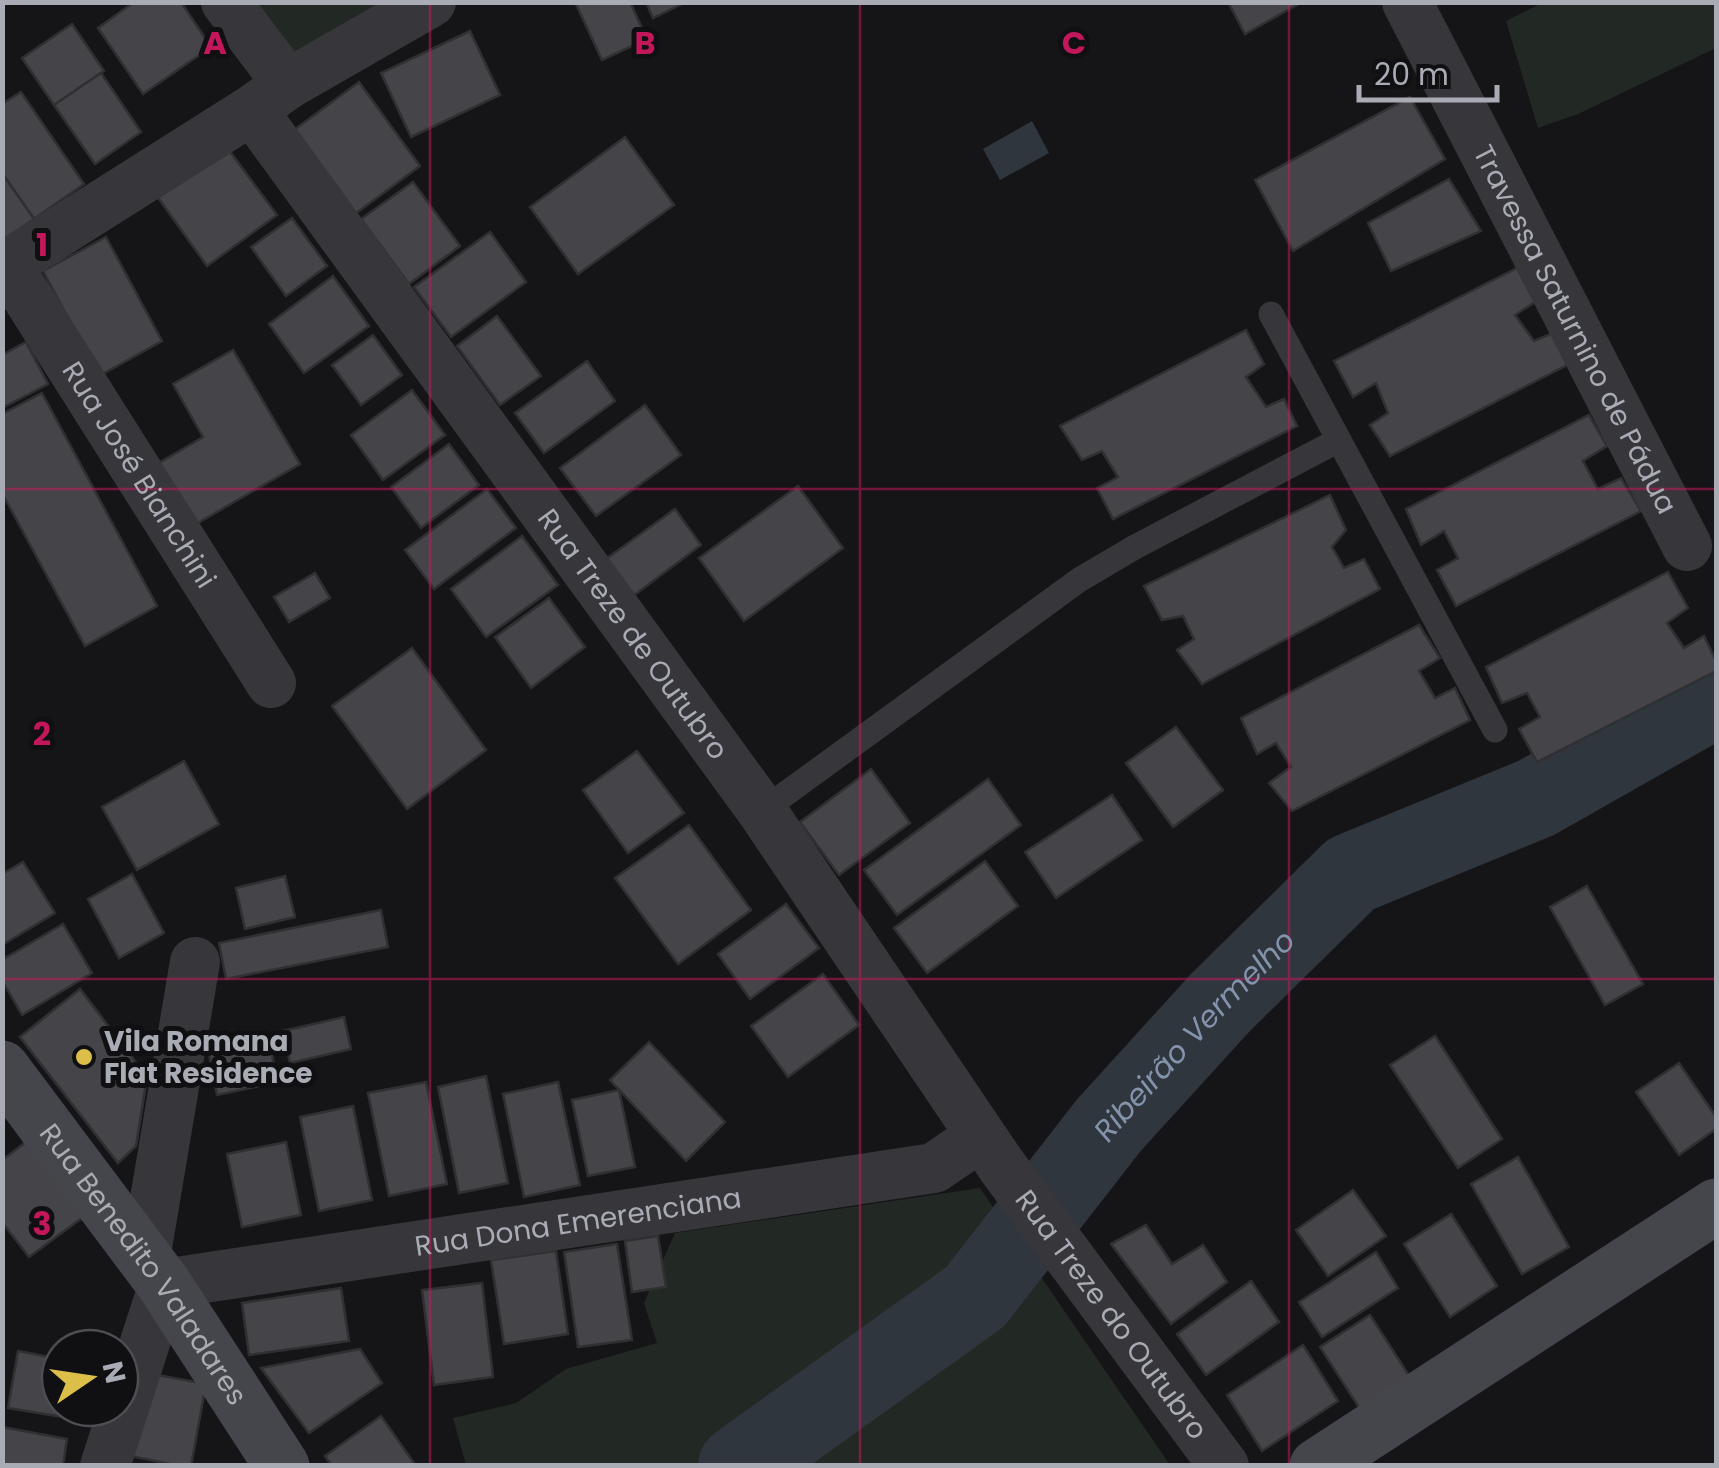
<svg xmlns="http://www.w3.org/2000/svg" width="1719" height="1468" font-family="Poppins,sans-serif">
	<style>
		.green { fill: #222823 }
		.water { fill: #30363e }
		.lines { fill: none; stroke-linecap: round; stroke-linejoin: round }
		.river { stroke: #30363e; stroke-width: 82 }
		.building { fill: #454549; stroke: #302f32; stroke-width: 2.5 }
		.service { stroke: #37373b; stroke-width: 25 }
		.minor { stroke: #37373b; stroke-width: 50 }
		.secondary { stroke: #45464b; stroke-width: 55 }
		.grid { fill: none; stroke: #c2185b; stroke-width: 2.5; stroke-opacity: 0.55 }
		.poi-dot { fill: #dbbf49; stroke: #101012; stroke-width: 4 }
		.labels { text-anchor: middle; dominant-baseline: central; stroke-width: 10; stroke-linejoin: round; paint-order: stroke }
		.street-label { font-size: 28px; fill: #a9abb5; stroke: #101012 }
		.poi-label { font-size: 28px; font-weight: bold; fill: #a9abb5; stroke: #101012; text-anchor: start }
		.water-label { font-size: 30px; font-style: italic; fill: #8493ac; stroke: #101012 }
		.grid-label { font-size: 32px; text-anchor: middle; font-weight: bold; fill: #c2185b; stroke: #101012; stroke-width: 10; stroke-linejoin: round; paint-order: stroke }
	</style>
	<rect width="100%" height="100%" fill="#151517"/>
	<g class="green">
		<path d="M247,3H391L298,60Z"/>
		<path d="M1542,3H1716V48L1578,114L1538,128L1506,21Z"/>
		<path d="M980,1188L1170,1465H466L453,1418L516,1403L566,1369L657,1343L644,1303L675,1233Z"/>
	</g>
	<path class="water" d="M1032,121L1049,153L1000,180L983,149Z"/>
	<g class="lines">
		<path class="river" id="s1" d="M739,1466L975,1297L1109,1125L1220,1003L1351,874L1536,798L1716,696"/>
	</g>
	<g class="building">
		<path d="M134,2H181L211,47L143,94L98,28Z"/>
		<path d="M575,2H630L647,39L602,60Z"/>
		<path d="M646,2H686L653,18Z"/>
		<path d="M1228,2H1302L1245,34Z"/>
		<path d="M72,24L104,71L54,105L22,58Z"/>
		<path d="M470,31L500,95L411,137L381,73Z"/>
		<path d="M101,73L141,132L95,164L54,105Z"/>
		<path d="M359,82L420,166L355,214L294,130Z"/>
		<path d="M21,92L84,184L34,219L2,173V104Z"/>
		<path d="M1410,97L1445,159L1293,251L1255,180Z"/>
		<path d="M625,137L674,205L578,274L530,207Z"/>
		<path d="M223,142L277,215L207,266L154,192Z"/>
		<path d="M2,173L34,219L2,241Z"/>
		<path d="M1449,179L1481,231L1391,271L1368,223Z"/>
		<path d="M413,182L460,246L409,284L361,219Z"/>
		<path d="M292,218L327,266L286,296L251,247Z"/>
		<path d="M490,232L526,282L451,337L414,287Z"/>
		<path d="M106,237L162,341L99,376L43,271Z"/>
		<path d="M1517,268L1535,302L1515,315L1534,341L1555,332L1573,362L1390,456L1370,425L1388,413L1376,383L1353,397L1334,361Z"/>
		<path d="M333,276L369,326L304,373L269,324Z"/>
		<path d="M497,316L541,376L500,405L457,346Z"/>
		<path d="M1246,330L1264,364L1246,377L1266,407L1284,399L1297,426L1113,519L1097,488L1118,477L1102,451L1082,460L1060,426Z"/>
		<path d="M373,335L402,375L361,405L332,365Z"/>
		<path d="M26,342L48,384L2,408V355Z"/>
		<path d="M233,350L300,464L196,524L159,463L203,437L173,384Z"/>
		<path d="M587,361L615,401L544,453L515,413Z"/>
		<path d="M412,390L445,435L383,480L351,435Z"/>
		<path d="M42,393L157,606L85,646L2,493V414Z"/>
		<path d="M645,405L681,455L596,516L560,468Z"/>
		<path d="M1589,415L1607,446L1583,461L1598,489L1621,478L1641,511L1456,606L1437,570L1458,558L1444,531L1421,545L1406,509Z"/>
		<path d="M449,444L479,485L421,528L391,487Z"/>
		<path d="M798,486L843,548L744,621L699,558Z"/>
		<path d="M487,489L516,528L434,589L405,550Z"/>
		<path d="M1330,495L1346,530L1332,547L1344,568L1364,559L1380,589L1202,684L1177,650L1194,639L1183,616L1162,620L1144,586Z"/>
		<path d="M675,509L701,545L633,596L606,559Z"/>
		<path d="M522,536L558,585L486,637L451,589Z"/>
		<path d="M1668,572L1688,608L1667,623L1684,648L1704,636L1716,661V671L1537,762L1519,729L1540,717L1527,693L1502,703L1486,667Z"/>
		<path d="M315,573L330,598L289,622L274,597Z"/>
		<path d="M549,598L585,647L531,688L495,637Z"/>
		<path d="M1419,625L1440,658L1419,671L1435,698L1455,688L1470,720L1292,811L1269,783L1291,767L1276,743L1257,754L1241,718Z"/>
		<path d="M412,648L486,750L407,809L332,706Z"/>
		<path d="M1176,727L1223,790L1173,827L1126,763Z"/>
		<path d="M637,751L684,813L628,853L583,790Z"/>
		<path d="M184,761L219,824L137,870L102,807Z"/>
		<path d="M871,769L910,823L839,875L800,822Z"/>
		<path d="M988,779L1021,825L897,915L864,870Z"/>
		<path d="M1112,795L1142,840L1056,898L1025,852Z"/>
		<path d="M689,825L751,910L678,964L615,878Z"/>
		<path d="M985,861L1018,906L927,973L894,928Z"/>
		<path d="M23,862L55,913L2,945V874Z"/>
		<path d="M132,874L164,933L119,958L88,899Z"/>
		<path d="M285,876L295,917L245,929L236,888Z"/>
		<path d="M1587,886L1643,984L1605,1005L1550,907Z"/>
		<path d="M786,904L819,948L750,999L718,954Z"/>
		<path d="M381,910L388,947L226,979L219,943Z"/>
		<path d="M63,924L92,973L22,1015L2,980V960Z"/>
		<path d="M823,974L859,1025L788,1077L751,1026Z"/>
		<path d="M80,989L147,1077L136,1146L118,1163L20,1037Z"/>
		<path d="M80,989L147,1077L136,1146L118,1163L20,1037Z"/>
		<path d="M344,1017L351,1049L290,1063L283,1031Z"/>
		<path d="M1435,1036L1502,1139L1458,1168L1390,1065Z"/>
		<path d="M269,1041L278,1082L217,1095L209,1053Z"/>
		<path d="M649,1042L725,1122L686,1161L610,1080Z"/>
		<path d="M1679,1063L1716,1117V1129L1679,1155L1636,1092Z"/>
		<path d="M486,1076L508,1183L459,1193L438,1087Z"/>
		<path d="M426,1082L447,1184L389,1196L368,1093Z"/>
		<path d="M558,1082L580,1185L524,1197L503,1094Z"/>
		<path d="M619,1090L635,1167L588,1176L572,1100Z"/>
		<path d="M353,1106L372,1200L319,1211L300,1117Z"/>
		<path d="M26,1142L82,1218L29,1257L2,1222V1160Z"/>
		<path d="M286,1142L301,1215L242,1227L227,1154Z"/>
		<path d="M1518,1157L1569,1247L1522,1274L1471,1184Z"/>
		<path d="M1353,1190L1386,1236L1328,1276L1296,1230Z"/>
		<path d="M1451,1214L1497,1286L1450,1317L1404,1244Z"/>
		<path d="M1146,1225L1172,1264L1203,1245L1227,1282L1171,1324L1111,1244Z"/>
		<path d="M658,1236L666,1287L632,1292L625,1241Z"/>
		<path d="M617,1244L632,1340L578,1347L564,1252Z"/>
		<path d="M556,1251L568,1334L504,1344L491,1260Z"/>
		<path d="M1376,1252L1398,1288L1322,1337L1299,1302Z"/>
		<path d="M1251,1281L1279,1322L1206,1375L1177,1334Z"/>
		<path d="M482,1283L493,1377L434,1385L422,1290Z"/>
		<path d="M341,1288L349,1341L249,1355L242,1303Z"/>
		<path d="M1370,1315L1412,1380L1362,1412L1320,1347Z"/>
		<path d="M1303,1345L1338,1401L1262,1451L1227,1395Z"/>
		<path d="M360,1349L382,1383L309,1433L261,1368Z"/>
		<path d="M18,1351L60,1359V1408H83L81,1420L8,1408Z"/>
		<path d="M142,1372L206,1384L191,1466H180L126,1455Z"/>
		<path d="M381,1416L416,1466H332L325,1456Z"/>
		<path d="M2,1427L67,1439L63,1466H2Z"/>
	</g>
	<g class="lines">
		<g class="service">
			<path d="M1271,314L1495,730"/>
			<path d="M762,811L1079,580L1135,547L1337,441"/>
		</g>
		<g class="minor">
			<path d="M226,2L288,84"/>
			<path id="s2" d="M1407,2L1687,546"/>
			<path id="s3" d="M252,110L762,811L1001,1165L1224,1466"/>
			<path id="s4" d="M7,265L271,683"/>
			<path d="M2,268L252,110L288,84L431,2"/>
			<path d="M145,1259L195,962"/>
			<path id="s5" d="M105,1466L164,1284L934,1168L981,1136"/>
		</g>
		<g class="secondary">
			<path id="s6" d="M2,1068L164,1284L282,1466"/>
			<path d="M1317,1466L1716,1206"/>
		</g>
	</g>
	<path class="grid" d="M430,2V1466M860,2V1466M1289,2V1466M2,489H1716M2,979H1716"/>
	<circle class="poi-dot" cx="84" cy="1057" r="10"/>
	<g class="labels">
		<g class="street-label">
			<text stroke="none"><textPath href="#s2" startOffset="368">Travessa Saturnino de Pádua</textPath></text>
			<text stroke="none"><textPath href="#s4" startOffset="248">Rua José Bianchini</textPath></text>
			<text stroke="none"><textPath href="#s3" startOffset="648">Rua Treze de Outubro</textPath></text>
			<text stroke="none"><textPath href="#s5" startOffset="610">Rua Dona Emerenciana</textPath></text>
			<text stroke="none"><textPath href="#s6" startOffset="242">Rua Benedito Valadares</textPath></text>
			<text stroke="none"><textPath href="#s3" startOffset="1480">Rua Treze do Outubro</textPath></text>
		</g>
		<g class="poi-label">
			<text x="104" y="1041">Vila Romana<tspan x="104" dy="32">Flat Residence</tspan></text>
		</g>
		<g class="water-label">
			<text stroke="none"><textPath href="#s1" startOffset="632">Ribeirão Vermelho</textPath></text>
		</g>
	</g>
	<g class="grid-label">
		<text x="215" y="54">A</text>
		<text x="645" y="54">B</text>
		<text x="1074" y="54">C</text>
		<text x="42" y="256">1</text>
		<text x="42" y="745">2</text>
		<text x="42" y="1235">3</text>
	</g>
	<rect width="1719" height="1468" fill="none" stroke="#a9abb5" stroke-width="10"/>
	<g transform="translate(90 1378) rotate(77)"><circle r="48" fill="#101012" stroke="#4d4e53" stroke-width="2.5"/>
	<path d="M0-8L18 38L0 25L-18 38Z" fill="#dbbf49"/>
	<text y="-15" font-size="28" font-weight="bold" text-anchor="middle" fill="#a9abb5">N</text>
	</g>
	<path d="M1359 85v15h138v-15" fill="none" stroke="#a9abb5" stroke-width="5"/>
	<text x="1374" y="85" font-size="30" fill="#a9abb5" stroke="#101012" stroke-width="8" paint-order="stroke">20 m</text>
</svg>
